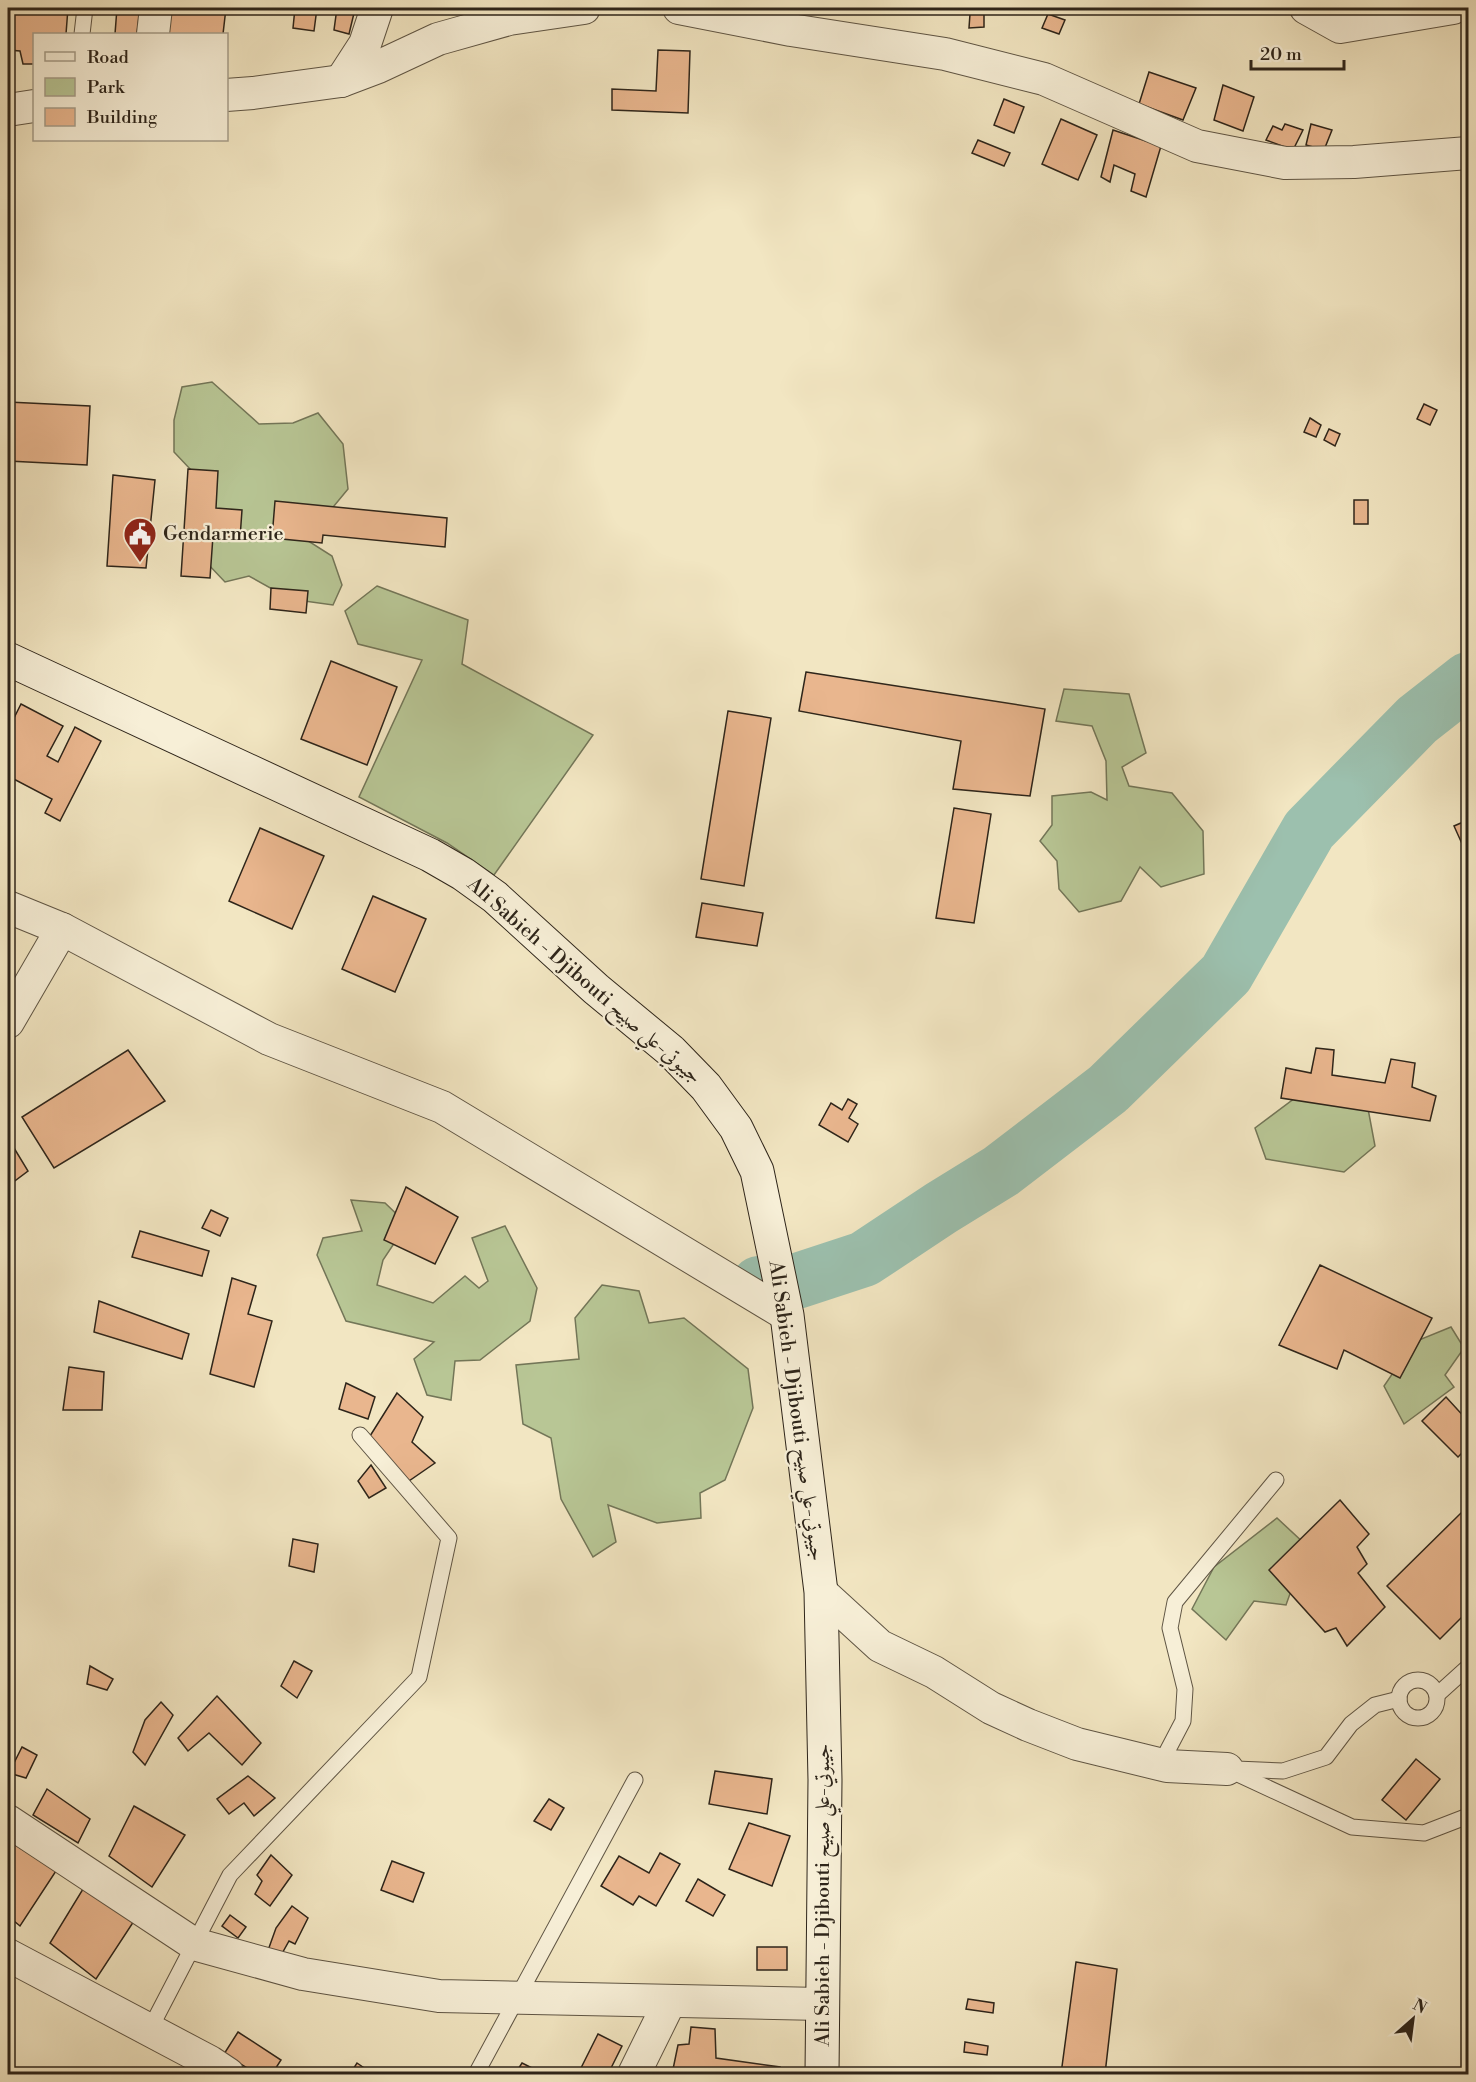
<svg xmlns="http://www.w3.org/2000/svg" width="1476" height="2082" font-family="'Libre Bodoni',Amiri,serif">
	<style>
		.green { fill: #b8c695; stroke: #737658; stroke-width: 1.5 }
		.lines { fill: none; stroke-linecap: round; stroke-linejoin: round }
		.river { stroke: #9cc0ae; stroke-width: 56 }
		.building { fill: #e9b68e; stroke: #2e251a; stroke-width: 1.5 }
		.service-casing { stroke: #5f5544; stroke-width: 17 }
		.minor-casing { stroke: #5f5544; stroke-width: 34 }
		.secondary-casing { stroke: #2e251a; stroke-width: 35 }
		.service { stroke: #f7efd7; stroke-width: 15 }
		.minor { stroke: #f7efd7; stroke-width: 32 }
		.secondary { stroke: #f7efd7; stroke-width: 33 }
		.labels { text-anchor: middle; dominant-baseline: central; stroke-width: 4.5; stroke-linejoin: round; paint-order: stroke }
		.poi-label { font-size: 20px; fill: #2e251a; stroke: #f7efd7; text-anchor: start }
		.street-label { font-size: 20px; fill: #2e251a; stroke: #f7efd7 }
	</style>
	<rect width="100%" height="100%" fill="#f2e6c2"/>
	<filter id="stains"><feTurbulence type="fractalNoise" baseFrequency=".00333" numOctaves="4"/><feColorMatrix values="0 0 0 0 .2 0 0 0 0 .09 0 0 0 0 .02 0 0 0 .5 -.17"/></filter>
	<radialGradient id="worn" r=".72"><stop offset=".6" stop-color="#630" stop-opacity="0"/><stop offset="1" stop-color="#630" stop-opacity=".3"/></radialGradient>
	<g class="green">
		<path d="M212,382L259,424L293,423L318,413L343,444L348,489L329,512L283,525L332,556L342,585L333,605L290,599L249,576L225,582L206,562L209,489L174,452V420L182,387Z"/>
		<path d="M377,586L468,620L462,664L593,735L494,875L447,843L359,797L422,660L358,644L345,611Z"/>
		<path d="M1064,689L1129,694L1146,753L1122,767L1129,786L1172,793L1203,831L1204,874L1161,887L1140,867L1121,901L1079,912L1059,889L1057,861L1040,841L1052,825V796L1091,792L1107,800L1106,761L1092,726L1056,721Z"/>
		<path d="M1311,1086L1366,1098L1375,1146L1344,1172L1266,1159L1255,1128Z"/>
		<path d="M351,1200L385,1203L407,1224L383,1260L377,1285L433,1303L465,1276L479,1288L488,1281L472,1238L505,1226L537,1288L530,1321L480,1360L455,1361L451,1400L427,1395L414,1359L434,1342L346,1321L317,1255L323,1238L362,1231Z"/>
		<path d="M602,1285L639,1291L649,1323L684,1318L748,1369L753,1408L725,1480L700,1493L701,1518L657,1523L608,1505L616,1542L593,1557L561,1499L551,1438L523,1424L516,1365L579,1359L575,1318Z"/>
		<path d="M1451,1327L1464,1348L1445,1375L1454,1387L1404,1424L1384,1386L1414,1342Z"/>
		<path d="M1277,1518L1307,1546L1286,1605L1254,1601L1226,1640L1192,1609L1214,1567Z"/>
	</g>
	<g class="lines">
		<path class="river" d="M759,1284L797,1281L864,1259L941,1208L1001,1171L1108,1089L1226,974L1309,830L1417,720L1468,680"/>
	</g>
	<g class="building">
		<path d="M31,8H68L66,34H34V64H23L20,51L8,50V29H10L11,11L31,12Z"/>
		<path d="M117,8H140L137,34H115Z"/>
		<path d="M168,8H226L223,34H165Z"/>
		<path d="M295,8H317L314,31L293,28Z"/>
		<path d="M337,8L355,9L349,34L334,30Z"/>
		<path d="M970,14H984V27L969,28Z"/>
		<path d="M1048,14L1065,20L1059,34L1042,28Z"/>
		<path d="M658,50L690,51L688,113L612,110V89L656,91Z"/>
		<path d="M1149,72L1196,88L1183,120L1139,104Z"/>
		<path d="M1223,85L1254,97L1243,131L1214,120Z"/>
		<path d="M1004,99L1024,107L1014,133L994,125Z"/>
		<path d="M1061,119L1097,135L1078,180L1042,164Z"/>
		<path d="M1285,124L1303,130L1293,150L1266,140L1273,126L1282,130Z"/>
		<path d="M1311,124L1332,130L1324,150L1306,145Z"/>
		<path d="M1113,130L1161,146L1146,197L1131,191L1135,174L1114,165L1110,182L1101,177Z"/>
		<path d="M978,140L1010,153L1004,166L972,153Z"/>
		<path d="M8,402L90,406L87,465L8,461Z"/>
		<path d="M1424,404L1437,410L1430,425L1417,419Z"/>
		<path d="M1310,418L1321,425L1316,437L1304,432Z"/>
		<path d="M1329,429L1340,434L1335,446L1324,440Z"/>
		<path d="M188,469L218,471L216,508L242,510L240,538L213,536L210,578L181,576Z"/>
		<path d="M113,475L155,480L146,568L107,566Z"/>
		<rect x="1354" y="500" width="14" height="24"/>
		<path d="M275,501L447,518L445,547L323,535L322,543L272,538Z"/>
		<path d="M271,588L308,591L306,613L270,609Z"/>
		<path d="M331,661L397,687L367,765L301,739Z"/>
		<path d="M806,672L1045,709L1030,796L953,789L961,741L799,711Z"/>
		<path d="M21,704L63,726L47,756L58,762L75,727L101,741L60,821L45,813L52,799L8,776V730Z"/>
		<path d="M728,711L771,718L744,886L701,879Z"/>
		<path d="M954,808L991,814L974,923L936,918Z"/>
		<path d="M1468,820V857L1454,826Z"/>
		<path d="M260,828L324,856L292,929L229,901Z"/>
		<path d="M373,896L426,919L395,992L342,969Z"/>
		<path d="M702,903L763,913L757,946L696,937Z"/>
		<path d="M1316,1048L1334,1050L1332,1075L1385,1083L1391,1059L1415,1063L1412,1087L1436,1096L1430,1121L1281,1098L1286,1068L1311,1073Z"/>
		<path d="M128,1050L165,1101L54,1168L22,1117Z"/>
		<path d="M848,1099L857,1104L849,1118L858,1124L848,1142L819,1125L831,1103L842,1110Z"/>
		<path d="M8,1138L28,1171L8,1186Z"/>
		<path d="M406,1187L458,1217L435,1264L384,1240Z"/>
		<path d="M211,1210L228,1218L220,1236L202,1228Z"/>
		<path d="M140,1231L209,1251L202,1276L132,1257Z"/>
		<path d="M1320,1265L1432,1318L1400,1378L1344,1350L1337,1369L1279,1345Z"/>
		<path d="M232,1278L256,1286L248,1314L272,1321L254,1387L210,1374Z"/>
		<path d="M99,1301L189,1334L182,1359L94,1332Z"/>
		<path d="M69,1367L104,1372L102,1410H63Z"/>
		<path d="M346,1383L375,1397L368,1419L339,1409Z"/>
		<path d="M397,1393L423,1417L412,1442L435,1463L406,1483L370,1436Z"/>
		<path d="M1446,1397L1468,1421V1447L1458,1457L1422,1421Z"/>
		<path d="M371,1465L386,1488L369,1498L358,1481Z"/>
		<path d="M1340,1500L1369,1534L1357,1547L1367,1564L1358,1573L1385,1607L1347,1646L1336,1628L1325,1632L1269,1570Z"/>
		<path d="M1462,1512L1468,1519V1611L1440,1639L1387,1586Z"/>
		<path d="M293,1539L318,1544L314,1572L289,1566Z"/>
		<path d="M294,1661L312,1671L297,1698L281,1686Z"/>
		<path d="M90,1666L113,1679L107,1690L87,1684Z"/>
		<path d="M217,1696L261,1743L242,1765L209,1733L188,1751L178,1738Z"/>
		<path d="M161,1702L173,1715L145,1765L133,1752L145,1720Z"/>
		<path d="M22,1747L37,1755L26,1778L9,1773Z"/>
		<path d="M1416,1759L1440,1779L1406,1820L1382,1800Z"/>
		<path d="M715,1771L772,1779L767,1814L709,1804Z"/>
		<path d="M248,1776L275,1798L254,1816L244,1803L229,1814L217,1799Z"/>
		<path d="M47,1789L90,1819L78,1843L33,1815Z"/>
		<path d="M549,1799L564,1808L551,1830L534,1821Z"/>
		<path d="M134,1806L185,1835L152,1887L109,1856Z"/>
		<path d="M749,1823L790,1836L772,1886L729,1869Z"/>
		<path d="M8,1840L56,1871L20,1926L8,1916Z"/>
		<path d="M660,1853L680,1864L656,1906L639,1896L633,1905L601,1886L619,1856L649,1873Z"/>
		<path d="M271,1855L292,1875L270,1906L255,1894L262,1881L257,1875Z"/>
		<path d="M392,1861L424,1873L413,1902L381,1890Z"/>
		<path d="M698,1879L725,1895L713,1916L686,1901Z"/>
		<path d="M83,1889L134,1921L96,1979L50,1943Z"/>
		<path d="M292,1906L308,1918L295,1944L289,1941L279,1959L266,1956L276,1928Z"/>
		<path d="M230,1915L246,1927L238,1938L222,1926Z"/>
		<rect x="757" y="1947" width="30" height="23"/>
		<path d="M1076,1962L1117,1969L1105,2074H1061Z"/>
		<path d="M968,1999L994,2003L993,2013L966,2009Z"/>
		<path d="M691,2027L715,2029L716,2058L780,2067L779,2074H672L678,2045L689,2044Z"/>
		<path d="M238,2032L281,2060L272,2074H257L224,2054Z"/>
		<path d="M598,2034L622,2046L608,2074H578Z"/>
		<path d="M965,2042L988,2046L987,2055L964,2052Z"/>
		<path d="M357,2063L373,2074H350Z"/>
		<path d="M522,2063L544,2074H515Z"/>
	</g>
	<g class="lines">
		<defs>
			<g id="service">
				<path d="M82,34L85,8"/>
				<circle cx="1418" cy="1699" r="19"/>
				<path d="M1437,1695L1468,1667"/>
				<path d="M1160,1765L1183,1721L1185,1689L1170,1628L1175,1602L1276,1480"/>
				<path d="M1227,1769L1352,1827L1424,1833L1468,1816"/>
				<path d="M1236,1769L1283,1771L1326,1757L1351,1724L1375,1705L1399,1699"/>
				<path d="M150,2029L230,1875L419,1677L449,1538L360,1435"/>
				<path d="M476,2074L635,1780"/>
			</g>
			<g id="minor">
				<path d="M679,8L791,30L945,54L1044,79L1197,146L1285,163L1354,162L1468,153"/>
				<path d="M1306,8L1340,27L1453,8"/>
				<path d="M153,34L156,8"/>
				<path d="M341,81L365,44L377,8"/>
				<path d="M226,95L253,93L341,81L378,67L438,39L509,19L584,8"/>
				<path d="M8,110L34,106"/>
				<path d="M8,907L62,929L269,1039L442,1107L787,1315"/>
				<path d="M8,1022L62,929"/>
				<path d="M821,1592L880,1646L934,1672L991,1708L1028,1725L1077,1744L1167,1766L1227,1769"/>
				<path d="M8,1821L194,1944L303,1974L439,1996L821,2004"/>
				<path d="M8,1955L210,2062L228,2074"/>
				<path d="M634,2074L670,2001"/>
			</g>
			<path id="secondary" d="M8,659L430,855L463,874L495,897L596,989L671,1051L706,1087L736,1128L757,1171L787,1315L821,1592L825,1780L822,2074"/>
		</defs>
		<use href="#service" class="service-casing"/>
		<use href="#minor" class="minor-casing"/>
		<use href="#secondary" class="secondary-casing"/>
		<use href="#service" class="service"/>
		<use href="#minor" class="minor"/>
		<use href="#secondary" class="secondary"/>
	</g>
	<defs>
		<symbol id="civic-pin" viewBox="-11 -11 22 30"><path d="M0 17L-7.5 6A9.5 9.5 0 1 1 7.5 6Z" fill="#8f2418" stroke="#f7efd7"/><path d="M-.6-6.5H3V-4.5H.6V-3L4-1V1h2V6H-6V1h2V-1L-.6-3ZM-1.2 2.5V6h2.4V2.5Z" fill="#fff"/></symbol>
	</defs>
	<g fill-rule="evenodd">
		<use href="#civic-pin" x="121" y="515" width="38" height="52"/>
	</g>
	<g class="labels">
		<g class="poi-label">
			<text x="163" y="534">Gendarmerie</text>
		</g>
		<g class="street-label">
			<text transform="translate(584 981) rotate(41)">Ali Sabieh - Djibouti جيبوتي-علي صبيح</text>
			<text transform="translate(796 1411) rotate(82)">Ali Sabieh - Djibouti جيبوتي-علي صبيح</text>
			<text transform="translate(823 1895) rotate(-90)">Ali Sabieh - Djibouti جيبوتي-علي صبيح</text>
		</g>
	</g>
	<rect width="1476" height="2082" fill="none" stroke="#f2e6c2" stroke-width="30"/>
	<rect x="9" y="9" width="1458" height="2064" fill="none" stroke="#2e251a" stroke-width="3"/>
	<rect x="15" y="15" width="1446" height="2052" fill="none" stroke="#2e251a" stroke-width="1.5"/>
	<rect x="33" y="33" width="195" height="108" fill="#f7efd7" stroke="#a79e8b" stroke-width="1.5"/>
	<rect x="45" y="52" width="30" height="9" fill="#f7efd7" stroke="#a79e8b" stroke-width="1.5"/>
	<text x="87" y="63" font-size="18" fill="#2e251a">Road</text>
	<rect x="45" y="78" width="30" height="18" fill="#b8c695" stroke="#a79e8b" stroke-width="1.5"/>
	<text x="87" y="93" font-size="18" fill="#2e251a">Park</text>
	<rect x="45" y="108" width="30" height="18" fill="#e9b68e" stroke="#a79e8b" stroke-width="1.5"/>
	<text x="87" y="123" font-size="18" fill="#2e251a">Building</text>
	<g transform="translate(1413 2019) rotate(28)" stroke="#f7efd7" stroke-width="4.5" paint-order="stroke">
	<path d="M0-4.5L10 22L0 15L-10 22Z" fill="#2e251a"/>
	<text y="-9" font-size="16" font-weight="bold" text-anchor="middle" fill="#2e251a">N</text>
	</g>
	<path d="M1251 60v9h93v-9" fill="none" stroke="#2e251a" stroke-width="3"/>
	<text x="1260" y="60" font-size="18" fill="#2e251a" stroke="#f7efd7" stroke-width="4.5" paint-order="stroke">20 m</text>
	<rect width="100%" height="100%" filter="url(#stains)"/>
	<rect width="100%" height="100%" fill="url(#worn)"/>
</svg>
